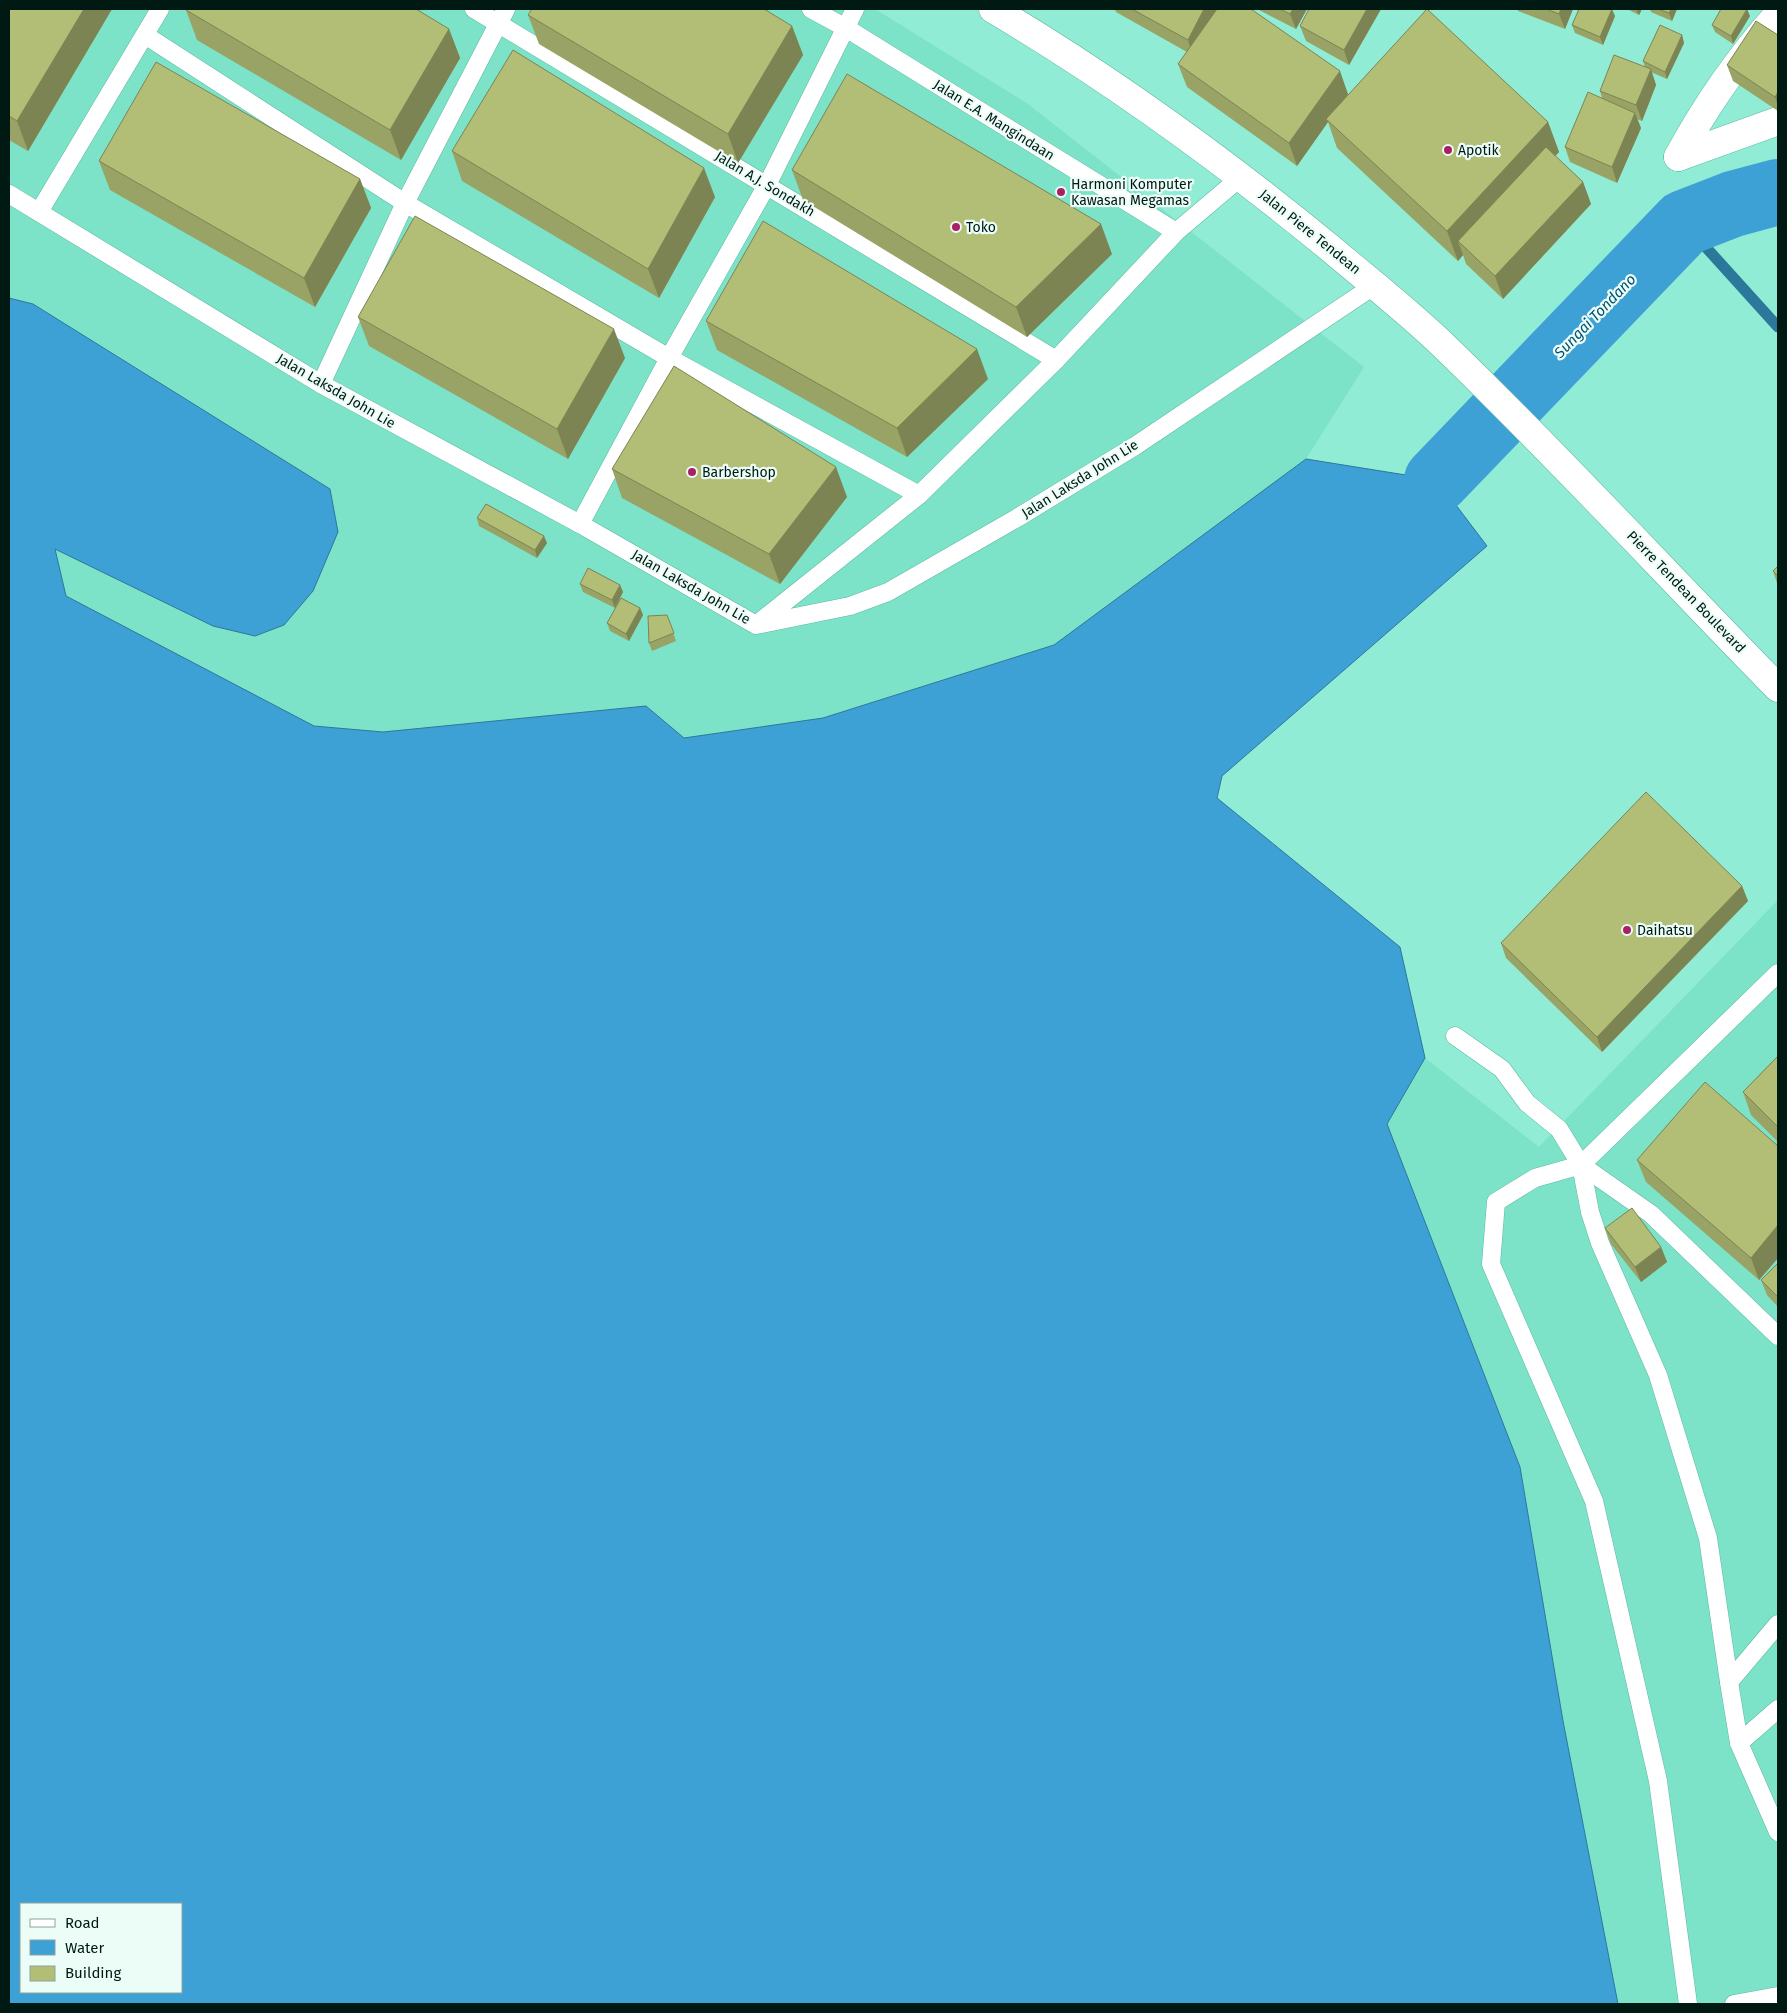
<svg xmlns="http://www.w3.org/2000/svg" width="1787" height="2013" font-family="'Fira Sans',sans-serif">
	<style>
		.built { fill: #7ce2c8 }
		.water { fill: #3ea1d5; stroke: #2b789b; fill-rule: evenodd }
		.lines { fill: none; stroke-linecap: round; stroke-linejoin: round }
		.stream { stroke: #2b789b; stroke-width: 11 }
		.river { stroke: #3ea1d5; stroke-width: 66 }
		.service-casing { stroke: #5eb9a3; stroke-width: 19 }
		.minor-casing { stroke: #5eb9a3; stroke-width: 29 }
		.trunk-casing { stroke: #5eb9a3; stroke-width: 29 }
		.service { stroke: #fff; stroke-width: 18 }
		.minor { stroke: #fff; stroke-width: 28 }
		.trunk { stroke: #fff; stroke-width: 28 }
		.wall { fill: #99a365 }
		.shaded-wall { fill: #7d8453 }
		.building { fill: #b2bd76; stroke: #7d8453 }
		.poi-dot { fill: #a92065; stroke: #ecfdf8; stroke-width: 2 }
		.labels { text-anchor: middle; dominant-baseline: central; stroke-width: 4.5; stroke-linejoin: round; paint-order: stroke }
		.street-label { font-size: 14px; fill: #001913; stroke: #ecfdf8 }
		.poi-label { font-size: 14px; fill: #001913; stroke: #ecfdf8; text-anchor: start }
		.water-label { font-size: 15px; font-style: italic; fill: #005174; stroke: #ecfdf8 }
	</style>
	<rect width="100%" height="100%" fill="#91ecd5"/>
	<g class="built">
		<path d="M9,9H875L1028,104L1364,367L1306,459L1054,645L823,718L684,738L646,706L383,732L314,726L66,596L55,548L213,626L284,625L313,591L338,532L330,489L33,304L9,298Z"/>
		<path d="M1778,900V2004H1618L1563,1721L1520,1467L1387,1124L1425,1058L1539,1147Z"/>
	</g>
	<path class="water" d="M9,298L33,304L330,489L338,532L313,591L284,625L255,636L213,626L55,549L66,596L314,726L383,732L646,706L684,738L823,718L1054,645L1306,459L1437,480L1487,546L1222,776L1217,798L1400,947L1425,1058L1387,1124L1520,1467L1563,1721L1618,2004H9ZM21,1904H181V1992H21Z"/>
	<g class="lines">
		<path class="stream" d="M1684,223L1778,327"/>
		<path class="river" d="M1437,480L1684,223L1733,204L1778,192"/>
		<defs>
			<g id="service">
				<path d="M474,9L1056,360"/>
				<path d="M811,9L846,28L1176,232"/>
				<path d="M145,35L405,203L669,358L919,495"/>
				<path d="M9,194L321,384L580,524L756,625L850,606L888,592L1017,518L1135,446L1375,285"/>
				<path d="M39,212L160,9"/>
				<path d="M321,384L405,203L506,9"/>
				<path d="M580,524L669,358L767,185L855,9"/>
				<path d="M761,621L919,495L1056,360L1176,232L1241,177"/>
				<path d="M1455,1036L1502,1069L1527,1103L1559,1129L1581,1165L1590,1212L1600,1243L1658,1375L1708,1538L1729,1682"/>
				<path d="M1581,1165L1651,1214L1778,1336"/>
				<path d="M1778,1624L1729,1682L1739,1743L1778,1832"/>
				<path d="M1739,1743L1778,1709"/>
				<path d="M1688,2004L1658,1781L1594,1501L1491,1264L1496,1202L1535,1178L1581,1165L1778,973"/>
				<path d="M1734,2004L1778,1996"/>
			</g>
			<g id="minor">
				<path d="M1678,157C1706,105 1739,58 1778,14"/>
				<path d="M1678,157L1778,121"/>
			</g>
			<path id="trunk" d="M993,9C1111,79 1224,161 1330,248C1369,281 1409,312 1445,347C1560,458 1667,575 1778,688"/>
		</defs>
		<use href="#service" class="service-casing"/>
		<use href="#minor" class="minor-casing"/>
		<use href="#trunk" class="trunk-casing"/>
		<use href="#service" class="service"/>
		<use href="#minor" class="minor"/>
		<use href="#trunk" class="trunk"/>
	</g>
	<g class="wall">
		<path d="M9,9H112L28,151L9,140Z"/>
		<path d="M1115,9H1251L1348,94L1343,101L1548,122L1559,152L1555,156L1583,182L1591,204L1503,299L1466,264L1463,255L1458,261L1337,148L1328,122L1297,166L1187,87L1178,64L1187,52L1116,12Z"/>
		<path d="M1257,9H1307L1296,29Z"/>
		<path d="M1309,9H1381L1349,65L1306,41L1300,26Z"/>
		<path d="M1518,9H1573L1565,29L1518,11Z"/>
		<path d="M1627,9H1642L1639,15Z"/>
		<path d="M1650,9H1677L1672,21L1651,12Z"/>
		<path d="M186,10L449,29L460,58L401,160L197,40Z"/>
		<path d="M528,15L792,26L803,55L738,163L539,44Z"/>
		<path d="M1615,16L1603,45L1575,33L1572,25Z"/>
		<path d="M1750,16L1733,44L1715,32L1712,25Z"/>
		<path d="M1682,35L1684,43L1667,79L1651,72L1656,85L1642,121L1637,119L1641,128L1617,183L1570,162L1565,147L1602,98L1600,91L1645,67L1643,61Z"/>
		<path d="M1778,35V111L1733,81L1727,65Z"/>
		<path d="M452,151L715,197L659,298L462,181Z"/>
		<path d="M99,161L360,179L371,208L315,307L110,190Z"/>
		<path d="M792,170L1112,254L1027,337L803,200Z"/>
		<path d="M358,317L625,358L568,459L369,346Z"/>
		<path d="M706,321L988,379L907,457L717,350Z"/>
		<path d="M612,469L847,497L780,584L622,498Z"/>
		<path d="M477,518L547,543L537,558L479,526Z"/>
		<path d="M1778,566V586L1773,571Z"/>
		<path d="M580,584L620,585L623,592L615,608L583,592Z"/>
		<path d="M640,608L643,615L629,641L610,631L607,623Z"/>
		<path d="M667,615L676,641L652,651L649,643Z"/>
		<path d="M1742,886L1748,901L1602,1052L1506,958L1501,943Z"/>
		<path d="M1778,1056V1142L1751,1115L1743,1092Z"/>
		<path d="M1778,1146V1258L1759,1280L1646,1182L1637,1160Z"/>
		<path d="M1605,1228L1661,1247L1667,1262L1641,1282L1611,1244Z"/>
		<path d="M1778,1263V1307L1767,1295L1761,1280Z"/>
	</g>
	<g class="shaded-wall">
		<path d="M84,9H112L28,151L17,121Z"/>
		<path d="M1204,9H1218L1193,55L1188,40Z"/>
		<path d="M1293,9H1307L1296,29L1290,14Z"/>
		<path d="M1367,9H1381L1349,65L1344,50Z"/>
		<path d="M1561,9H1573L1565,29L1559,14Z"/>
		<path d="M1612,9L1615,16L1603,45L1600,37Z"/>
		<path d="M1636,9H1642L1639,15Z"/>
		<path d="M1671,9H1677L1672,21L1669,13Z"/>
		<path d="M1747,9L1750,16L1733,44L1731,36Z"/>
		<path d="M792,26L803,55L738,163L728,134Z"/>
		<path d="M449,29L460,58L401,160L390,130Z"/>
		<path d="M1682,35L1684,43L1667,79L1665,72Z"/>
		<path d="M1651,69L1656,85L1642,121L1636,105Z"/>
		<path d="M1340,71L1348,94L1329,121L1326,119L1328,122L1297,166L1289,143Z"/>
		<path d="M1778,92V106L1775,97Z"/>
		<path d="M1635,113L1641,128L1617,183L1612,167Z"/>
		<path d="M1548,122L1559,152L1467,250L1458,241L1463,255L1458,261L1447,231Z"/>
		<path d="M704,168L715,197L659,298L648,269Z"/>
		<path d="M360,179L371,208L315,307L304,278Z"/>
		<path d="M1583,182L1591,204L1503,299L1495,276Z"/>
		<path d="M1101,224L1112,254L1027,337L1016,307Z"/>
		<path d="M614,329L625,358L568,459L557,429Z"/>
		<path d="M977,349L988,379L907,457L897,428Z"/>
		<path d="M836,467L847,497L780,584L769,554Z"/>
		<path d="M544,536L547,543L537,558L535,550Z"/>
		<path d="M620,585L623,592L615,608L612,600Z"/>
		<path d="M640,608L643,615L629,641L626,634Z"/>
		<path d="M1742,886L1748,901L1602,1052L1597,1037Z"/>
		<path d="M1778,1225V1258L1759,1280L1751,1258Z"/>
		<path d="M1661,1247L1667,1262L1641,1282L1635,1267Z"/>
	</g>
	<g class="building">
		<path d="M9,9H84L17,121L9,116Z"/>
		<path d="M187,9H416L449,29L390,130L186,10Z"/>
		<path d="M532,9H764L792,26L728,134L528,15Z"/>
		<path d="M1132,9H1204L1188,40Z"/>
		<path d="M1217,9H1251L1340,71L1289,143L1178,64Z"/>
		<path d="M1280,9H1293L1290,14Z"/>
		<path d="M1309,9H1367L1344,50L1300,26Z"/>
		<path d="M1427,9L1548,122L1447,231L1326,119Z"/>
		<path d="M1546,9H1561L1559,14Z"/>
		<path d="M1579,9H1612L1600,37L1572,25Z"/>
		<path d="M1658,9H1671L1669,13Z"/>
		<path d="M1721,9H1747L1731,36L1712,25Z"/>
		<path d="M1756,21L1778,35V92L1775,97L1727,65Z"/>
		<path d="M1660,25L1682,35L1665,72L1643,61Z"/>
		<path d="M513,50L704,168L648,269L452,151Z"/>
		<path d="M1614,55L1651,69L1636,105L1600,91Z"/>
		<path d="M156,62L360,179L304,278L99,161Z"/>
		<path d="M847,74L1101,224L1016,307L792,170Z"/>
		<path d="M1588,92L1635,113L1612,167L1565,147Z"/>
		<path d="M1546,147L1583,182L1495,276L1458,241Z"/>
		<path d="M415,216L614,329L557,429L358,317Z"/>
		<path d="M763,221L977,349L897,428L706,321Z"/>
		<path d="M674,366L836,467L769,554L612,469Z"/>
		<path d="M486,504L544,536L535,550L477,518Z"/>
		<path d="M1778,566V576L1773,571Z"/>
		<path d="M588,568L620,585L612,600L580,584Z"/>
		<path d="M621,598L640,608L626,634L607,623Z"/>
		<path d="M667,615L674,633L649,643L648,616Z"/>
		<path d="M1646,792L1742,886L1597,1037L1501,943Z"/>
		<path d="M1778,1056V1127L1743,1092Z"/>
		<path d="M1705,1082L1778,1146V1225L1751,1258L1637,1160Z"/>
		<path d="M1632,1208L1661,1247L1635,1267L1605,1228Z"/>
		<path d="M1778,1263V1297L1761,1280Z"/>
	</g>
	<g class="poi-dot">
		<circle cx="1448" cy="150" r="5"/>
		<circle cx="1061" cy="192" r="5"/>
		<circle cx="956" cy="227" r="5"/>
		<circle cx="692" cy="472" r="5"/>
		<circle cx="1627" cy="930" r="5"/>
	</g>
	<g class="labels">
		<g class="street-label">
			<text transform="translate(994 120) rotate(32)">Jalan E.A. Mangindaan</text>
			<text transform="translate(765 184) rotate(31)">Jalan A.J. Sondakh</text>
			<text transform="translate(1310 232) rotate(39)">Jalan Piere Tendean</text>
			<text transform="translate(336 391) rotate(30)">Jalan Laksda John Lie</text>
			<text transform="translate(1080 479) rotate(-32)">Jalan Laksda John Lie</text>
			<text transform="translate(691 587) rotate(30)">Jalan Laksda John Lie</text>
			<text transform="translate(1686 592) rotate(46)">Pierre Tendean Boulevard</text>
		</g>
		<g class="poi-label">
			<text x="1458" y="150">Apotik</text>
			<text x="1071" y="184">Harmoni Komputer<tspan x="1071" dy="16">Kawasan Megamas</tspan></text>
			<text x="966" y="227">Toko</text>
			<text x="702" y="472">Barbershop</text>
			<text x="1637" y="930">Daihatsu</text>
		</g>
		<g class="water-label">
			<text transform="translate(1595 316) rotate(-46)">Sungai Tondano</text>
		</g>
	</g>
	<rect width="1787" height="2013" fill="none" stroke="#001913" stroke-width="20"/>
	<rect x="20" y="1903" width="162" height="90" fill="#ecfdf8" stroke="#8ea29c"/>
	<rect x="30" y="1919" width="25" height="8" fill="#ffffff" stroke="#8ea29c"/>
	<text x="65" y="1928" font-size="15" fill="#001913">Road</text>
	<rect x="30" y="1940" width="25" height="15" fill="#3ea1d5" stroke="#8ea29c"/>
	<text x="65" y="1953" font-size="15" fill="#001913">Water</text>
	<rect x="30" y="1966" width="25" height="15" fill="#b2bd76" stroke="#8ea29c"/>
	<text x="65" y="1978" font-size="15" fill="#001913">Building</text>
</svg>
